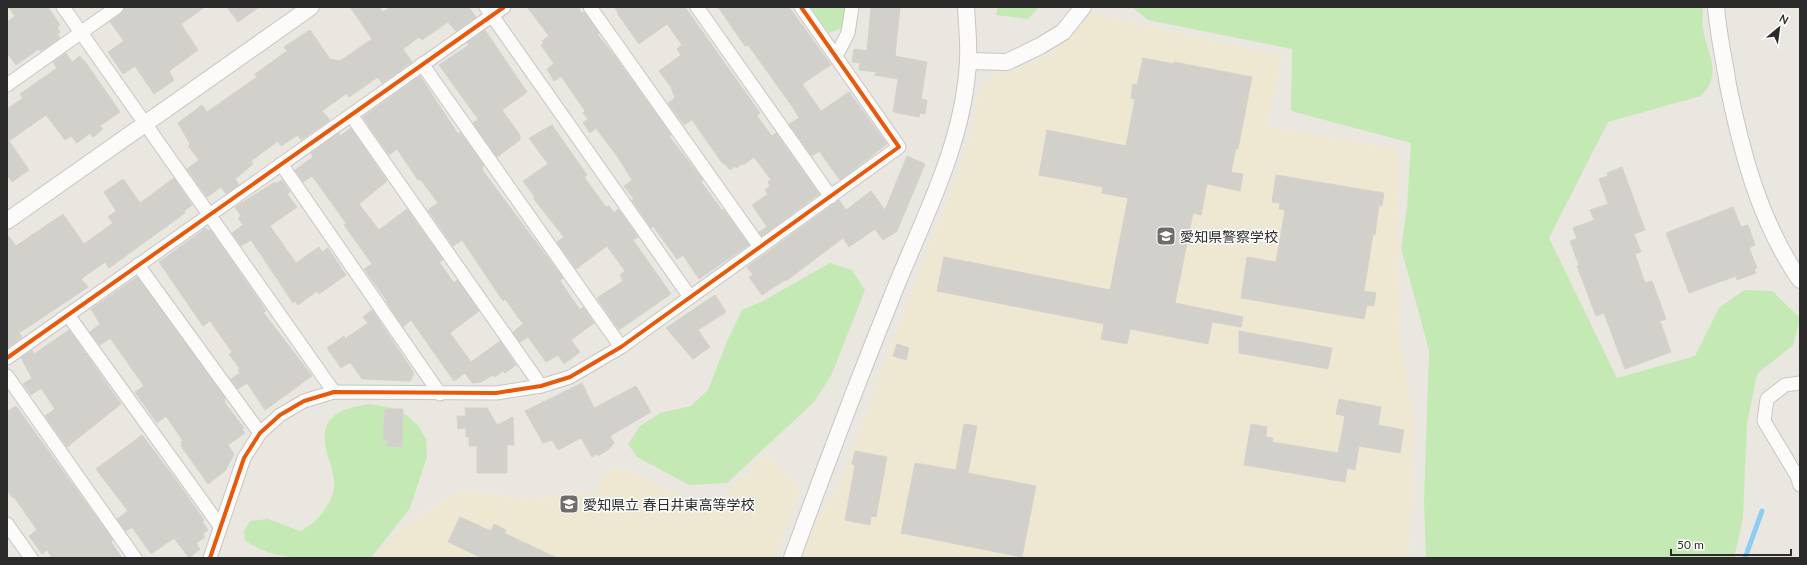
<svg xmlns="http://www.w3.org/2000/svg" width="1807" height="565" font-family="Lato,'Noto Sans JP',sans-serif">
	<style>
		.education { fill: #eee8d3 }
		.green { fill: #c5e9b5 }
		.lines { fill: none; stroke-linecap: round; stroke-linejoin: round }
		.stream { stroke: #8ccdf3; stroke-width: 5 }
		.building { fill: #d2d0cb; stroke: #d5d2cc }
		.minor-casing { stroke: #c7c6c6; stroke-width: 15 }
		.tertiary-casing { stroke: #c7c6c6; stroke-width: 18 }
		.minor { stroke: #fcfbfa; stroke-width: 13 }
		.tertiary { stroke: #fcfbfa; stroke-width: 16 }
		.cycleway-casing { stroke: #fff; stroke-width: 6 }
		.cycleway { stroke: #e8590c; stroke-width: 4 }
		.labels { text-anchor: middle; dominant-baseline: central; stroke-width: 3; stroke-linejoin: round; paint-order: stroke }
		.poi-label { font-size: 14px; fill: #2b2b2b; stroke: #fff; text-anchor: start }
	</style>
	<rect width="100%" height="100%" fill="#eae7e0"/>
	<g class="education">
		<path d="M1091,13L1282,56L1267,126L1398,149L1399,336L1415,424L1409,558H802L805,539L841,482L912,289L954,184L968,142L981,86L992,76L1023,67L1048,55L1073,34Z"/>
		<path d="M767,453L800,489L775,558H375L395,533L461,490L525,499L594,492L614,465L708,508Z"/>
	</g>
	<g class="green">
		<path d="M810,7H845L842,28L829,33Z"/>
		<path d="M998,7H1039L1028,19L996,15Z"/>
		<path d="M1132,7H1703C1703,14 1702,22 1703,29C1708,56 1723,73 1701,96L1608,122L1549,238L1617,378L1695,356L1719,308L1744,290L1772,291L1800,318L1793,345L1757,374L1747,424L1743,519L1734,558H1426L1424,502L1429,350L1401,248L1407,207L1411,143L1291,111L1292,49L1148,20Z"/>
		<path d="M830,263L852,270L865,290L832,374L814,402L727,483L689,485L637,457L628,444L640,426L660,413L691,406L708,390L728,339L742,310L763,301Z"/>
		<path d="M368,404L389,407L408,416L419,427L426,439L427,457L410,508L371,558C333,558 274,565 245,540L244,531L250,521L268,519L300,531C311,526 318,519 325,509C329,503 334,495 334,487C335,478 331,466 328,457C317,419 334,410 368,404Z"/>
	</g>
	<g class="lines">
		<path class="stream" d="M1745,558L1762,511"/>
	</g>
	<g class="building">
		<path d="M8,7H48L60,25L57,27L60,32L57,34L60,38L44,49L40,51L39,49L16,65L7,53V22L15,16Z"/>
		<path d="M125,7H205L181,24L198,50L169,71L174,80L154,94L135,66L123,74L108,52L124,41L110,22L122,13Z"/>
		<path d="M227,7H259L238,22Z"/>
		<path d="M350,7H379L383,12L391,7H469L476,17L456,31L448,22L422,40L419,37L403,49L412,62L382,83L378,77L349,97L347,93L322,111L330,120L301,140L298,135L281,146L278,141L251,161L253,164L235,179L239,185L226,194L221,187L207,197L187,169L199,160L188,146L190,144L178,123L202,105L207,112L257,77L255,74L287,51L284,47L310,30L330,59L340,61L372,39Z"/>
		<path d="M527,7H578L582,13L584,12L599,33L597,34L614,55L671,135L669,136L703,180L701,182L722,210L723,209L749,245L699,279L683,255L677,259L653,226L651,228L632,200L634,199L624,186L632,180L619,159L596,128L590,133L583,123L588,119L583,113L585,111L561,76L554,81L547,69L554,64L541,45L544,43L542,41L549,36Z"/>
		<path d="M614,7H685L760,113L757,116L772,136L776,133L819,194L762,236L759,232L767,227L752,205L768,194L765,190L770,186L768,182L771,180L754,157L743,165L742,164L736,168L735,166L730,170L724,163L723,164L692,120L684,125L668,103L675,98L671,87L659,71L681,55L677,49L682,45L667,24L639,44L617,13L618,12Z"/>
		<path d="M718,7H789L831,65L802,84L821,111L849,92L887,144L840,180L819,151L812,156L789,124L799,118L794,109L748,45L745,46Z"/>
		<path d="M871,7H900L895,56L927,62L921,99L927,100L925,114L920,113L919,117L893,112L898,79L874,75L877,72L859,70L860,63L852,62L854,49L867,51Z"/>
		<path d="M485,30L527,92L502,110L520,135V140L497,157L473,123L478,119L439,65L469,45L467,43Z"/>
		<path d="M66,53L72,62L80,56L83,61L84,60L120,112L100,126L103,129L93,137L90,133L77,143L71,136L65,140L46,115L9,141L29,170L12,182L7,175V109L23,98L20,94L57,68L53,62Z"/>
		<path d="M1143,58L1174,64V62L1252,77L1238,149L1236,148L1231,172L1243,174L1240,191L1207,184L1201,215L1193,213L1175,303L1243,317L1241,327L1212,322L1208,344L1130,329L1127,344L1101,339L1104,324L937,291L944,257L1110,290L1128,198L1102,193L1103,187L1039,175L1047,130L1126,146L1135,99L1131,98L1133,84L1137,85Z"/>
		<path d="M420,76L458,134L460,132L484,166L482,168L483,171L563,278L560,281L580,310L583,307L594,323L571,340L580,352L564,364L558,355L546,362L528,337L520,342L513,332L523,324L505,299L503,301L462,240L453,246L428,210L438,203L420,179L418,180L397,149L389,155L364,119L363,117Z"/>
		<path d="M552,125L587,175L584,177L606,207L609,206L614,213L618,209L638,237L633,240L671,294L619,330L597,298L623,281L620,275L625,271L607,246L576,269L557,242L564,237L533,198L535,197L523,181L548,164L529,138Z"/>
		<path d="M351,128L387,181L359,204L379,230L407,209L443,260L439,262L454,283L457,280L479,311L450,333L471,362L500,341L516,365L505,373L503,371L495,377L493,375L481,382L472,383L465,373L454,381L411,320L403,327L386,301H387L364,269L372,264L344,225L346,223L341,216L312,176L303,182L295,170L313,157L311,153L339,133L340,136Z"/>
		<path d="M907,156L925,164L897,231L883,240L875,229L849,247L843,238L786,281L785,280L762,295L749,277L753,275L747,267L839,200L846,210L871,191L885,210Z"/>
		<path d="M1622,167L1645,230L1634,234L1641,252L1635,254L1645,283L1652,281L1666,319L1660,321L1671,352L1625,369L1604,313L1596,316L1577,266L1579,265L1570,241L1577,239L1573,228L1594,220L1590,210L1608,204L1599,179L1608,176L1607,173Z"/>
		<path d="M1276,175L1384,193L1382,206L1379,205L1375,235L1373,234L1364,291L1376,293L1374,306L1367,305L1364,319L1241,298L1247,257L1276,262L1285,210L1279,209L1280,203L1272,202Z"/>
		<path d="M174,178L192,205L184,211L185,213L109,268L105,262L81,279L88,287L19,333L22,337L7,348V234L16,246L63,214L84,244L113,223L108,217L116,211L104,192L123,179L140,203Z"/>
		<path d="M282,180L290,192L287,194L297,207L270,226L296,263L319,247L322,252L328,248L346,275L319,294L317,291L298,305L295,301L293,303L251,240L241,246L232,233L243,225L238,218L241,216L235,207L275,182L276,184Z"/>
		<path d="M1733,207L1741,227L1748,225L1755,245L1749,248L1757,268L1754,269L1756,273L1737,280L1736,276L1689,293L1666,233Z"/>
		<path d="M206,228L208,231L210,229L259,300L266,311L263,312L312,376L265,410L247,383L238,389L231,379L240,373L238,370L240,369L229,354L232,352L210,321L203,326L159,262Z"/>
		<path d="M137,277L225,398L224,399L225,403L244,428L242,429L245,433L228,445L234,454L225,471L208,484L181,446L182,445L181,442L183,441L166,416L157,423L135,392L144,386L110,338L100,345L90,332L100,324L91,309Z"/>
		<path d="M715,295L726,312L698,330L710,347L693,359L666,328Z"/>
		<path d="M372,310L414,373L410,381L362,379L350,362L341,368L327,348L344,336L345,339L368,323L363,317Z"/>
		<path d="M69,330L121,404L67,447L45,416L55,409L41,388L31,395L23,384L32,378L21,358L32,350L34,354Z"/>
		<path d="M1239,331L1332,348L1328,369L1239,353Z"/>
		<path d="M897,344L909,348L906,360L893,356Z"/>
		<path d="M582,383L594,408L636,386L651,412L610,436L614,443L609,449L598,456L597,454L592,457L581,438L558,450L552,440L543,443L525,411Z"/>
		<path d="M1339,399L1381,407L1378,425L1404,430L1400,453L1359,446L1355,470L1347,468L1345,482L1244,465L1251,424L1267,427L1266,437L1273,438L1272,442L1338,453L1345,416L1336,414Z"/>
		<path d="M16,406L113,540L111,542L122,558H52L47,550L42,554L29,536L37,530L14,497L13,498L7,490V412Z"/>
		<path d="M465,408H487L497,425L513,417L514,445H507V473H477V446H469V436L466,437V428L458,429L457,416H466Z"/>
		<path d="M385,409H403L402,447L387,446V439H383Z"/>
		<path d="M964,424L977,426L968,473L1036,486L1022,557L901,533L915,463L956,470Z"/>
		<path d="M142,435L179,484L204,520L202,521L208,530L203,534L205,537L196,543L200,549L189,558L174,538L151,554L132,527L126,531L117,519L128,511L96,469Z"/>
		<path d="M855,451L887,457L876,517L871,516L870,525L845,520L855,465L852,464Z"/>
		<path d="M460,517L491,531L494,524L506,530L504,533L557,558H482L448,542Z"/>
	</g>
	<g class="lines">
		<defs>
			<g id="minor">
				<path d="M63,7L334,392"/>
				<path d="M486,7L690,297"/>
				<path d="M590,7L760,247"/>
				<path d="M697,7L831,197"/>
				<path d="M836,56L848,33L852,7"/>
				<path d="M422,64L621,347"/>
				<path d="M7,85L117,7"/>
				<path d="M351,115L541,386"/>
				<path d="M281,164L440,394"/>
				<path d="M138,265L260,433"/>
				<path d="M68,315L220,526"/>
				<path d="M7,358L504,7"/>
				<path d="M7,376L135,558"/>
				<path d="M1800,383L1785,385L1767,399L1764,421L1797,476L1800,485"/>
				<path d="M7,524L31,558"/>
				<path d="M210,558L244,458L260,433L280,415L304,401L334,392L496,393L541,386L570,377L621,347L899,147L801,7"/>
			</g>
			<g id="tertiary">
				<path d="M1716,7C1718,33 1724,59 1728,85C1742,154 1760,222 1800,280"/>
				<path d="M968,61L1007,62L1040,46L1063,32L1083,7"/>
				<path d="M7,221L311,7"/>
				<path d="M792,558C823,473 855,388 889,304C919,226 964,147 968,61C969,43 967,25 966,7"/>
			</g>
		</defs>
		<use href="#minor" class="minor-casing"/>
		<use href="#tertiary" class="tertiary-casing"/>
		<use href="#minor" class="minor"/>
		<use href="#tertiary" class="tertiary"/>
		<defs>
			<g id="cycleway">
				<path d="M7,358L504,7"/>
				<path d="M210,558L244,458L260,433L280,415L304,401L334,392L496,393L541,386L570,377L621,347L899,147L801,7"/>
			</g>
		</defs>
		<use href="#cycleway" class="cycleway-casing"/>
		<use href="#cycleway" class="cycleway"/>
	</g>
	<defs>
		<symbol id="school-square" viewBox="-11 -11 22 22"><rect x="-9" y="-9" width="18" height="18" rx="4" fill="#6e6d6a" stroke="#fff"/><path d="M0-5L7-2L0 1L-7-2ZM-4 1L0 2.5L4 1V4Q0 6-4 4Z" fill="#fff"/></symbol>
	</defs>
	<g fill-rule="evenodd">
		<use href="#school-square" x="1155" y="225" width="22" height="22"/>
		<use href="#school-square" x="558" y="493" width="22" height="22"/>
	</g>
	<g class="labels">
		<g class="poi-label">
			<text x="1180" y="236">愛知県警察学校</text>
			<text x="583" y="504">愛知県立 春日井東高等学校</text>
		</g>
	</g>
	<rect width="1807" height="565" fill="none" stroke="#2b2b2b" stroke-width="16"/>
	<g transform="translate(1779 28) rotate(29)" stroke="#ffffff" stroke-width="3" paint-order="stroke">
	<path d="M0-3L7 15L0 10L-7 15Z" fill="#2b2b2b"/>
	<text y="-6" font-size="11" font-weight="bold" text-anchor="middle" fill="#2b2b2b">N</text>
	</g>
	<path d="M1671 549v6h120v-6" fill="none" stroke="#2b2b2b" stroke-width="2"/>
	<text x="1677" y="549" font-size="12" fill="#2b2b2b" stroke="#ffffff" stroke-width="3" paint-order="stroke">50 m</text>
</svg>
